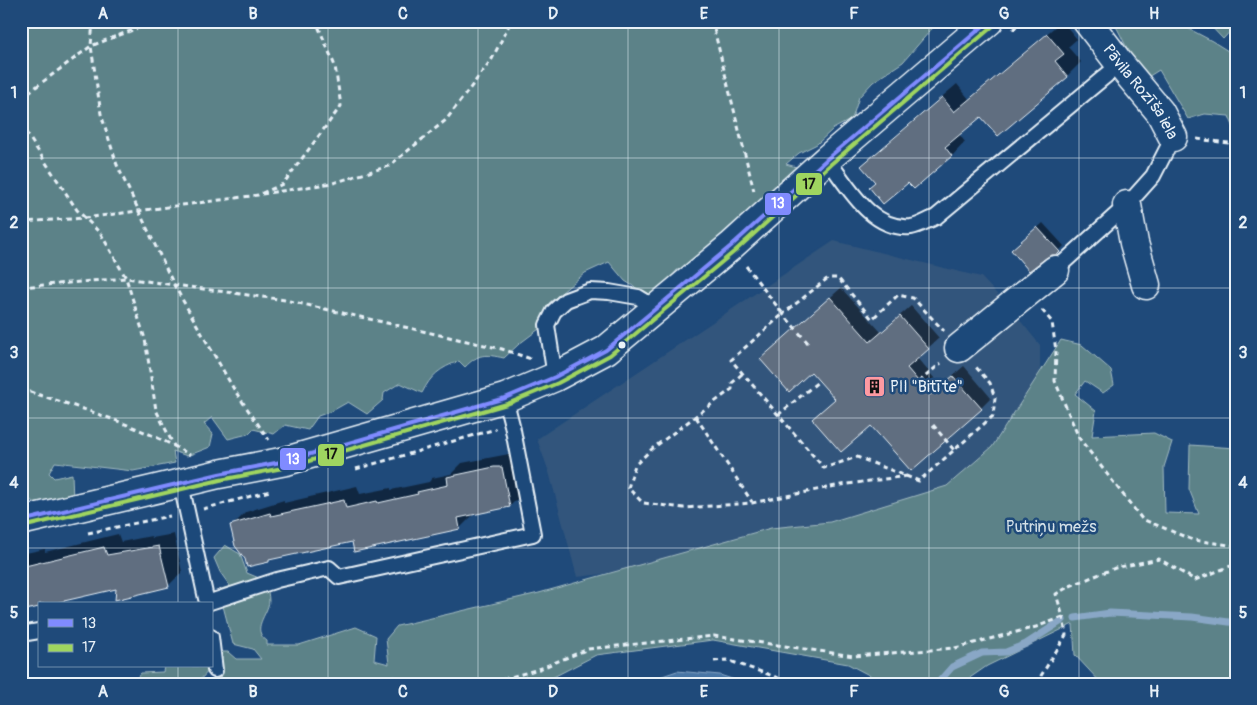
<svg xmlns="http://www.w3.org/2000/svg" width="1257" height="705" font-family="Pangolin,sans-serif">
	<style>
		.built { fill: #32557c }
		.green { fill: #5b8288; stroke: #a2bac0 }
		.water { fill: #4a76a5; stroke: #89a7c6 }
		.shadow { fill: #0007 }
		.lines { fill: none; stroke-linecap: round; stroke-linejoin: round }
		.stream { stroke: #89a7c6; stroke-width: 7 }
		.building { fill: #606e80; stroke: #e8f1f8 }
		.lane-casing { stroke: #e8f1f8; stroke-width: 18 }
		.street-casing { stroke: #e8f1f8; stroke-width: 31 }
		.secondary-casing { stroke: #e8f1f8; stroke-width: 31 }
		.path { stroke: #e8f1f8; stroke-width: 3; stroke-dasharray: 5 4; stroke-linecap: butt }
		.lane { stroke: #1f4a7a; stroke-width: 14 }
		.street { stroke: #1f4a7a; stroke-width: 28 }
		.secondary { stroke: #1f4a7a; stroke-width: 28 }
		.bus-1-casing { stroke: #1f4a7a; stroke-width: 8 }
		.bus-2-casing { stroke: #1f4a7a; stroke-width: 8 }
		.bus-1 { stroke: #808bff; stroke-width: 4 }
		.bus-2 { stroke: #9fd560; stroke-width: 4 }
		.grid { fill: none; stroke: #e8f1f8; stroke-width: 1; stroke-opacity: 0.55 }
		.bus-dot { fill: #e8f1f8; stroke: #1f4a7a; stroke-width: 2 }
		.labels { text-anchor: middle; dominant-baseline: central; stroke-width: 5; stroke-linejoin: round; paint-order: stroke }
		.street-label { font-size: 16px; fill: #e8f1f8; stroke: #1f4a7a }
		.poi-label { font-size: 16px; fill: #e8f1f8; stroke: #1f4a7a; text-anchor: start }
		.park-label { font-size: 16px; fill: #d3e0e7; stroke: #1f4a7a }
		.line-badge { stroke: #1f4a7a; stroke-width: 2 }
		.badge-label { font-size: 14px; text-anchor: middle; font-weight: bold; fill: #fff }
		.pale-badge-label { font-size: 14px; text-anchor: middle; font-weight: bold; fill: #111 }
		.neatline { fill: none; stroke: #e8f1f8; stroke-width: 2 }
		.grid-label { font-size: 16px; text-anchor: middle; font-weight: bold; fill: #e8f1f8 }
	</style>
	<rect width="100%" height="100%" fill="#1f4a7a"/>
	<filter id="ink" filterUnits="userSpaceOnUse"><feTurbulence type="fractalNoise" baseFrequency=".02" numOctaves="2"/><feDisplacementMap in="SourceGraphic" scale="10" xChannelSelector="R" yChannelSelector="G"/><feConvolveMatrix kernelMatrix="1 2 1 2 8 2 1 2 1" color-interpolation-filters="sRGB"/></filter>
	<g filter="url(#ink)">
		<path class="built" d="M834,241L981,277L1009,307L1040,345V399L972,531L577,577L549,472L537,439Z"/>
		<g class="green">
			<path d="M21,21H944L936,24L903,62L873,82L859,97L852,119L833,129L817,144L799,153L786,164L803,169L694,265L677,270L654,299L625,281L609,262L585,273L549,303L539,329L519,344L504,358C485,354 479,353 465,367L459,361C440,368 431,375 422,393L400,383L384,393L383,400L367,414L348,402L332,411L318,416L308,430L285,425L274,434L253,429L248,434L228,439L212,417L204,424L213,434L210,447L187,456L173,451L175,463L133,471L55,462L49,473L54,478L72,474L73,501L43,507L30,500L21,502Z"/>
			<path d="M1107,21H1174L1212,41L1236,56L1234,69L1236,70V133L1229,116L1205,114L1188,119L1159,70L1143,80L1117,28Z"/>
			<path d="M1206,21H1236V25L1223,39Z"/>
			<path d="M1061,340L1082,345L1111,370L1114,385L1103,393L1085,381L1075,394L1096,411L1092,436L1154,433L1172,442L1164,467L1165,513L1199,514L1189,489L1190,445L1236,448V684H1102L1075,655L1073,624L987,666L961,684H886L848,664L713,640L596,655L540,684H218L215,674L219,652H228L236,659H261L253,649L233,644L222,602L221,589L230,586L220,572L214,558L225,545L240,554L247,573L266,581C267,588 269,595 269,601C268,615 250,629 267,641V645H299L356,627L376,636L374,660L389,664L386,639L397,626L539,593L771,528L830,522L947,486L992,447Z"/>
			<path d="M164,666H213L199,681L202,684H131L141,673L163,672Z"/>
		</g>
		<path class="water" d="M677,671L720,675L747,684H639Z"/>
		<g class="shadow">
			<path d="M1062,21L1077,39L1068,47L1081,62L1067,76L998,135L981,115L959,134L965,142L952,156L908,181L876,182L863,166L877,152L957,84L969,99Z"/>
			<path d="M1043,223L1064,246L1056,254L1018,245Z"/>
			<path d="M841,288L881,332L911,306L939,338L917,358L941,386L964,366L991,398L981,408L871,424L836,398L812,370L761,359Z"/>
			<path d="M509,454H515L524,492L510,506L474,514L460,528L355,550L353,540L273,557L269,561L232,526L246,512L284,500V503L357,486L360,494L391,488V490L429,482L432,478L451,474L462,463Z"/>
			<path d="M118,534L121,542L151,536L152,538L174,534L182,572L168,586L117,587L39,604L21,609V554L45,549V552Z"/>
		</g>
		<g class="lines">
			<g class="stream">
				<path d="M1075,618L1110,613L1192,617L1236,623"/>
				<path d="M937,684L952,667L982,653L1006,652L1026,644L1063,620"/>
				<path d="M979,684H982"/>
			</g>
		</g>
		<g class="building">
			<path d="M1047,34L1064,54L1055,61L1068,77L998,136L981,117L945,147L952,156L914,189L908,183L883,204L869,187L875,182L861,166L942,97L954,112Z"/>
			<path d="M1037,227L1060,252L1057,255H1052L1046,258L1029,271L1011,250Z"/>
			<path d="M830,297L870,342L900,316L929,349L907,368L930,395L953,376L982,409L911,471L871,426L841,452L812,419L835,399L811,372L789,392L760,359Z"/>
			<path d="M494,467H502L510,507L458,518L460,529L354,552L352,542L269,560V562L247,567L245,559L235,546L230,525L270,513L271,516L344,500L346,508L377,501L378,503L418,494L417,492L448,485L447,477Z"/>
			<path d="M159,546L169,587L115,600L116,589L51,604H39V607L21,611V567L104,547L107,555Z"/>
		</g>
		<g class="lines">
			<defs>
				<g id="lane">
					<path d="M827,159C848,186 871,231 911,227C919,226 928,220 936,217L1120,64"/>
					<path d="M1055,270L1127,205L1153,176L1173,137"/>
					<path d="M555,377L547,325L554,311L566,300L590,291L609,292L638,297L656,308"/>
					<path d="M181,484L207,603L277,580L329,568L339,577L533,534L512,425L505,398"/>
					<path d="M21,634L39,631"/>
					<path d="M211,637L215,670"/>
				</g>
				<g id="street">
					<path id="s1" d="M1087,21L1120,64L1160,112L1173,137"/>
					<path d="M1127,205L1134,243L1146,285"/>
					<path d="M959,348L1055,270"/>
				</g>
				<path id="secondary" d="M21,521L219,474L286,461L505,398L555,377L606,350L731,246L827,159L989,21"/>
			</defs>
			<use href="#lane" class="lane-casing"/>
			<use href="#street" class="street-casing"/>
			<use href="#secondary" class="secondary-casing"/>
			<g class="path">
				<path d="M93,21L91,46L101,114L117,165L174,285L235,391L269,440"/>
				<path d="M712,21L754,191"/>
				<path d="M1013,30L1023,21"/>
				<path d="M21,98L91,46L156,21"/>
				<path d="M21,125L77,210L101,234L126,278L145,339L156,410L174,446"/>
				<path d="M1197,139L1236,144"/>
				<path d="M262,194L333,183L389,166L446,120L492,59L511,21"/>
				<path d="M21,222L85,218L258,195L283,184L341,106L335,66L316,21"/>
				<path d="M746,266L783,314L731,360L824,468L857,457L919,481L993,416L995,398L990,383L975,366"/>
				<path d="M21,287L126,278L174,285L285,300L502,349L531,359"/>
				<path d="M1042,310L1052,322L1056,351L1055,381L1079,438L1142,519L1193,540L1236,546"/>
				<path d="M808,343L783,314L828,278H838L872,319L898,295L913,298L944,331"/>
				<path d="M742,374L732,383V389L653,448L635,465L628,488L643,503L684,508L752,503L841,485L907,476"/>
				<path d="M919,382L941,363"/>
				<path d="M21,389C79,408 138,424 190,455"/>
				<path d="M778,415L819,381"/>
				<path d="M696,417L752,502"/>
				<path d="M933,425L954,450"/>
				<path d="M356,469L496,429"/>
				<path d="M203,509L270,491"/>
				<path d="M88,533L170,516"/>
				<path d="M714,661L727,660L796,684"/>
				<path d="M382,684L395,676L410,684"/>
				<path d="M486,684L539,669L588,649L714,636L854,656L955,648L1036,627L1063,617L1056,594L1070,586L1115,568L1159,559L1195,580L1236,564"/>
				<path d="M1036,684L1066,635L1063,617"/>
			</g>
			<use href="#lane" class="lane"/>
			<use href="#street" class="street"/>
			<use href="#secondary" class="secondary"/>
			<defs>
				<path id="bus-1" d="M21,521L219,474L286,461L505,398L555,377L606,350L731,246L827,159L989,21"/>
				<path id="bus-2" d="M22,527L220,480L288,467L507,404L558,383L610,355L735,251L831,164L993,26"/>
			</defs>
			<use href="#bus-1" class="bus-1-casing"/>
			<use href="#bus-2" class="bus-2-casing"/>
			<use href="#bus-1" class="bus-1"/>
			<use href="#bus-2" class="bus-2"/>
		</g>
	</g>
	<path class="grid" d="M178,21V604M328,21V684M478,21V684M628,21V684M779,21V684M929,21V684M1079,21V684M21,158H1236M21,288H1236M21,418H1236M21,548H1236M178,666V684"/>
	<defs>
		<symbol id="building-square" viewBox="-11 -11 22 22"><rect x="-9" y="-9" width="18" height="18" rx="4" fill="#ff9aa2" stroke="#1f4a7a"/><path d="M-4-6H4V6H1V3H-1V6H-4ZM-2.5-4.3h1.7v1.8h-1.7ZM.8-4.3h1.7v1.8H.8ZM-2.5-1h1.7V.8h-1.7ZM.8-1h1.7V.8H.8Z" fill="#111"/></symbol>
	</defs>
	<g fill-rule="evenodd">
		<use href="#building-square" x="862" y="374" width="25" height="25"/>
	</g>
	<circle class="bus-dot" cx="622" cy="345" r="4.5"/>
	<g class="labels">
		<g class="street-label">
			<text stroke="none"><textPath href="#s1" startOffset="89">Pāvila Rozīša iela</textPath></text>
		</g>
		<g class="poi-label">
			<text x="890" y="387">PII "Bitīte"</text>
		</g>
		<g class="park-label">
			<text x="1051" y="527">Putriņu mežs</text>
		</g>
	</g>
	<g class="line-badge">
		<rect x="795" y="172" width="28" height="24" rx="5" fill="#9fd560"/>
		<rect x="764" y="192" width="28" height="24" rx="5" fill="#808bff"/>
		<rect x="317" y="443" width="28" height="24" rx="5" fill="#9fd560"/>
		<rect x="279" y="447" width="28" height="24" rx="5" fill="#808bff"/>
	</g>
	<g class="badge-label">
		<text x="778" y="208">13</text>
		<text x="293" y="464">13</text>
	</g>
	<g class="pale-badge-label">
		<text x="809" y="189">17</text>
		<text x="331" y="459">17</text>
	</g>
	<rect width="1257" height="705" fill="none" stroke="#1f4a7a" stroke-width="55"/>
	<rect x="38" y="602" width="175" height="65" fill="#1f4a7a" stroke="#6f8dac"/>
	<rect x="48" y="619" width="25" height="8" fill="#808bff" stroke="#6f8dac"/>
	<text x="82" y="628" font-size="15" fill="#e8f1f8">13</text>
	<rect x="48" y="644" width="25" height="8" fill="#9fd560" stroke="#6f8dac"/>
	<text x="82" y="652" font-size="15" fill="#e8f1f8">17</text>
	<rect x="28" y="28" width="1202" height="650" class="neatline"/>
	<g class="grid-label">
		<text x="103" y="19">A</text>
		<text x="253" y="19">B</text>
		<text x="403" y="19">C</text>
		<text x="553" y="19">D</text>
		<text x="704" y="19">E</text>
		<text x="854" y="19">F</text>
		<text x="1004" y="19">G</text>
		<text x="1154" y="19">H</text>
		<text x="14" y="98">1</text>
		<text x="1243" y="98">1</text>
		<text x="14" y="228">2</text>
		<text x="1243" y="228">2</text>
		<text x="14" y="358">3</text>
		<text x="1243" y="358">3</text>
		<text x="14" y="488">4</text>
		<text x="1243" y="488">4</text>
		<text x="14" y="618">5</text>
		<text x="1243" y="618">5</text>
		<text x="103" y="697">A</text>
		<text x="253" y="697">B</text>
		<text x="403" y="697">C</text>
		<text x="553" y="697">D</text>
		<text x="704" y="697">E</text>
		<text x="854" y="697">F</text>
		<text x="1004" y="697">G</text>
		<text x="1154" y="697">H</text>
	</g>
</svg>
